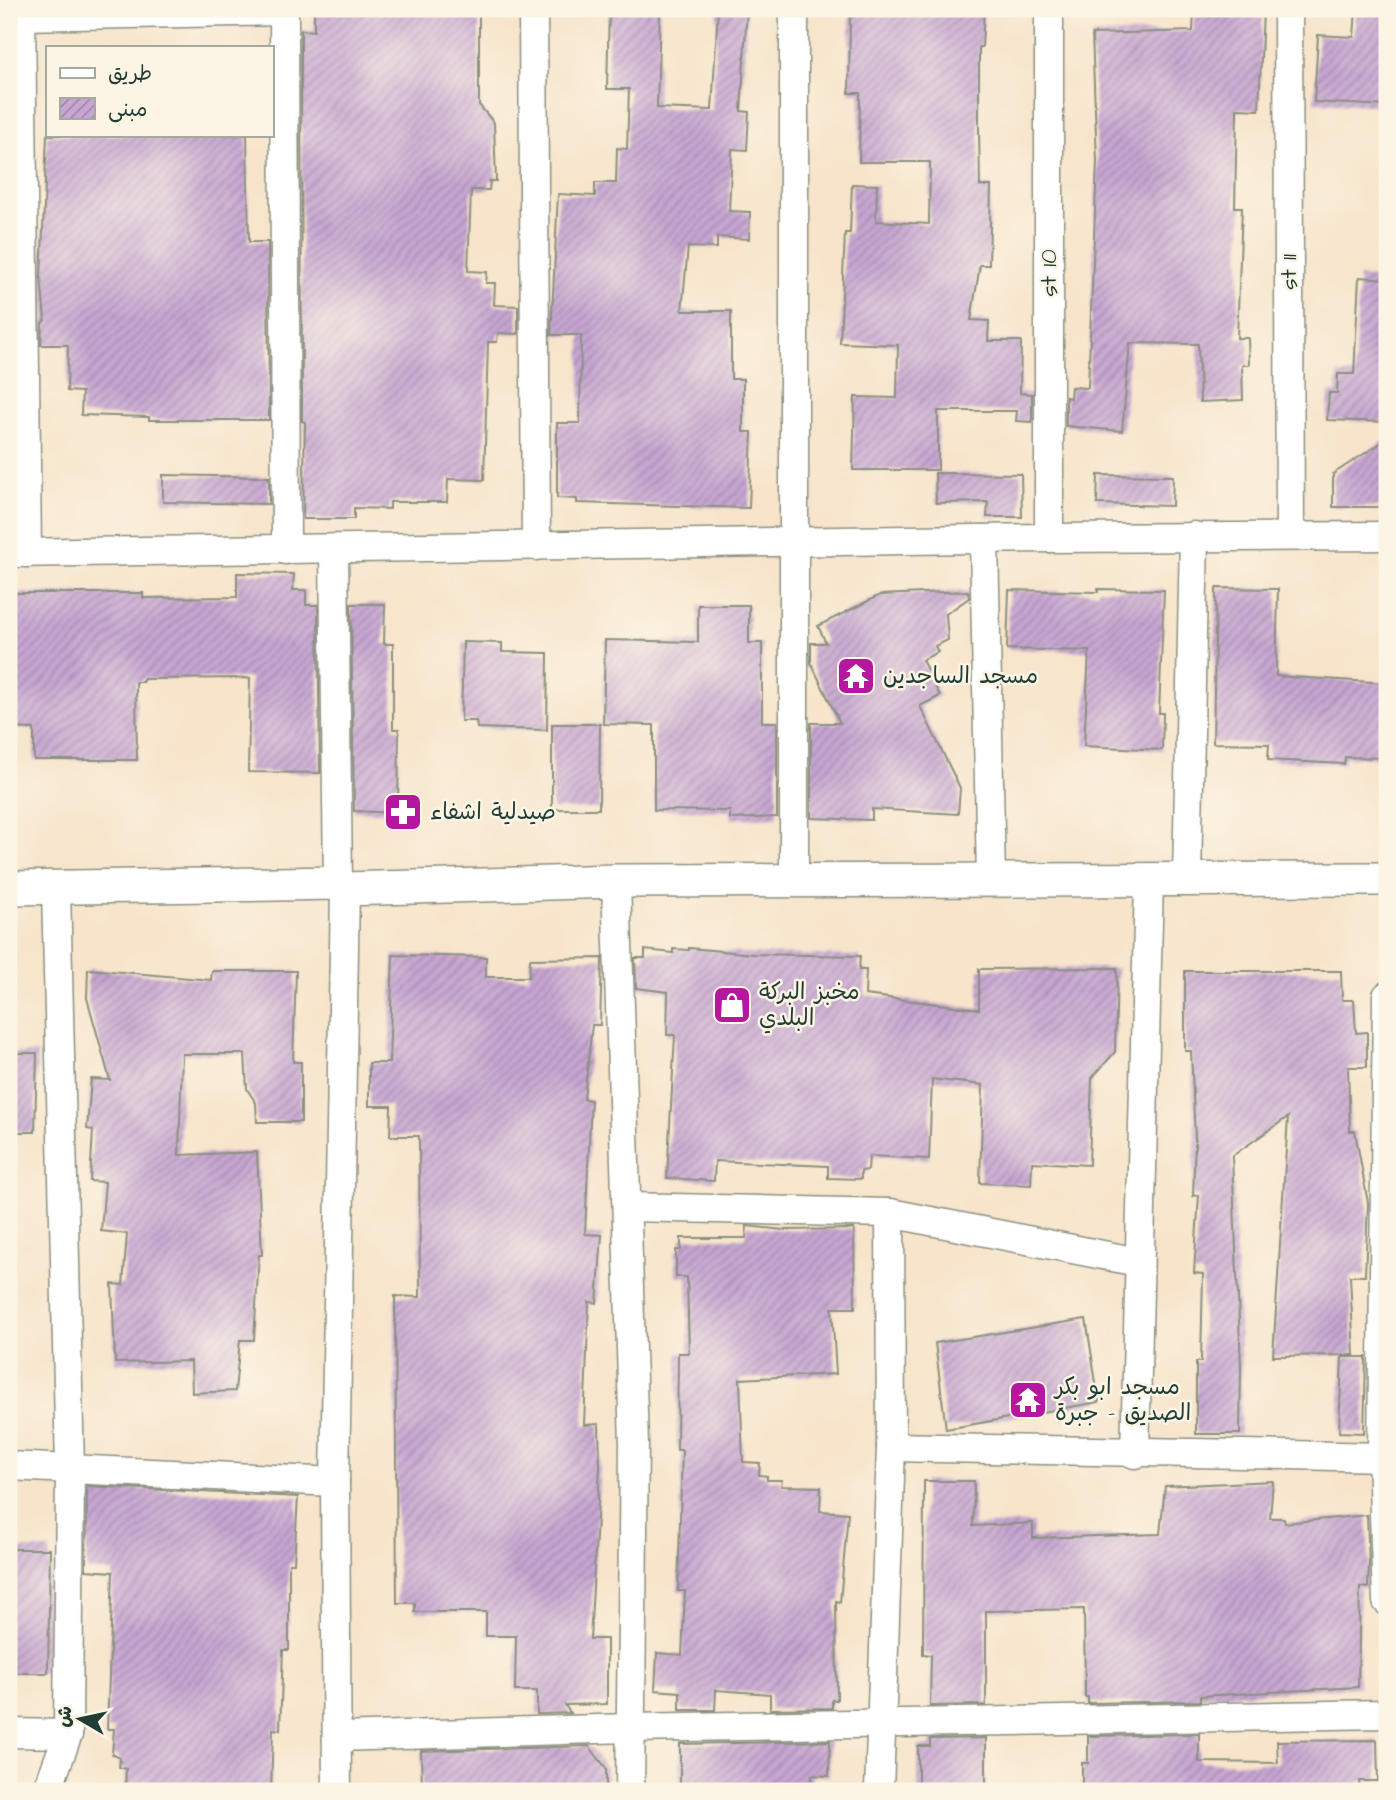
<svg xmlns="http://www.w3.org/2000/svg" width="1396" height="1800" font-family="'Architects Daughter','Playpen Sans Arabic',sans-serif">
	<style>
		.building { fill: url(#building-hatch) }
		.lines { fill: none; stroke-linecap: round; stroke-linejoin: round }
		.minor-casing { stroke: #8b9080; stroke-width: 31 }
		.tertiary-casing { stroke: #8b9080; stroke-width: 36 }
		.minor { stroke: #fff; stroke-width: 28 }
		.tertiary { stroke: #fff; stroke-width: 33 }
		.labels { text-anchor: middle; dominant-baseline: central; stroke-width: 5; stroke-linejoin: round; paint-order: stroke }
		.street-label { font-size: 23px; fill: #1f3d34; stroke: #fcf5e5 }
		.poi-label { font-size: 23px; fill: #1f3d34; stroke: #fcf5e5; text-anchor: start }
	</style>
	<defs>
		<pattern id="building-hatch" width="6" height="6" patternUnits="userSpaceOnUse" patternTransform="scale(1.75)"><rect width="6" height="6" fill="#c7a6d2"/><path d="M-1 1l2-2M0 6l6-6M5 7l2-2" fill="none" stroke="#a188ab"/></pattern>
	</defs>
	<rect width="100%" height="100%" fill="#fcf5e5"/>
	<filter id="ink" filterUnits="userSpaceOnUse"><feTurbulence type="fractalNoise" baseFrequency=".0143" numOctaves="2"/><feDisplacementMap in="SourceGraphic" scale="14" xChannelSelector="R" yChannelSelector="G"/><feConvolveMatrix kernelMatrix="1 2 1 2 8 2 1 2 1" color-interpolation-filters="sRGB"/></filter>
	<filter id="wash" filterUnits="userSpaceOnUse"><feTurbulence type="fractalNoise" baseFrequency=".00686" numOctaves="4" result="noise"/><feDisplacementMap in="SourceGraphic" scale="28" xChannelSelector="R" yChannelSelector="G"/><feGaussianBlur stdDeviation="1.57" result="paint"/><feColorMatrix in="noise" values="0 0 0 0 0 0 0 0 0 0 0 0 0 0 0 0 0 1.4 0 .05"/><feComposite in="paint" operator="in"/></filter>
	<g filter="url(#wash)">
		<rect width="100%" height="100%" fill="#f7e4cb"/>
		<g id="blocks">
			<g class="building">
				<path d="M314,9H479V105L494,123L496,181H490L489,190H471L468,271L487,272L486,283H495L494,305L518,306V334L498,333L497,342H488L484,480L448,479L447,502H390V509L354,508V519H303L305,422L302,421L301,30L314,31Z"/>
				<path d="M609,9H660L657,108L712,110L718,9H747L741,111L749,112L747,150L732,149L729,211L750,212L749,239L717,237V248L688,247L682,311H731V379H743V432H752L749,508L577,503V499L557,498V423H580L581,335H551L558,194L595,196V183H616L617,148L627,149L629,89H607Z"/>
				<path d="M850,9H984L982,47H979V129L980,186H991L989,265H980L971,320L989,321L988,341H1021L1020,393L1032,394V422L1016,421L1017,411H938V470H853L855,397L897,398L898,345L840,343L845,233H850L852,184L877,185L876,221L929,224L930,162H859L860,93H849Z"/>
				<path d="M1194,9H1263L1259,110L1237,109L1235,207H1242L1237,338H1248L1249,365H1242L1243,400L1200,402L1198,344L1130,343L1122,431L1066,426V397L1070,398L1071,387L1088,388L1097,161L1092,34L1193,31Z"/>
				<path d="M1356,9H1387V106L1314,102L1318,35L1354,37Z"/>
				<path d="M47,135H247L249,242H268L269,420H149V417L81,415L82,392L67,391L68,345H41L42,323L45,320L41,277Z"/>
				<path d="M1359,277L1387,279V422L1327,420L1329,393H1337L1338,374H1354Z"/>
				<path d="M1387,439V507H1333V474Z"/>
				<path d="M935,473L1021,474L1022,517H987L988,502L936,503Z"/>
				<path d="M163,475L269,477V504L163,502Z"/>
				<path d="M1098,475L1173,476L1172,506L1097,504Z"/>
				<path d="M237,573L294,574L293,590H306V605H318L320,773L248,772L250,678L143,679V682H136L137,760H34V729L9,728V593H143V598L237,597Z"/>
				<path d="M1216,588L1278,589L1276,676L1387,683V758L1345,757L1344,764L1268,760L1269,744L1213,743Z"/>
				<path d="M1098,589L1164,590L1159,713H1163L1162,750L1084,746L1089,651L1007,649L1009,590L1098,592Z"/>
				<path d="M968,591L969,598L946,614L948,640L935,646L938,652L922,660L940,696L920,706L960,788L958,814L872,809V820L811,818V723H840L811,663V643H826L818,626L880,595Z"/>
				<path d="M351,604H385L384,644H393V729H399L398,813L354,811Z"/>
				<path d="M698,605H749V643H762V722H777V817L730,819V811L654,810V725L603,724L605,640L698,642Z"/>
				<path d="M463,642L502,643V652L548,653L547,730L477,728L476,721H461Z"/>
				<path d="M552,724H600L599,809H552Z"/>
				<path d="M689,948L754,954L860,956L859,970H866L865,995L979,1009V969L1117,968L1115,1052L1092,1078L1089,1165L1032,1162L1031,1185L980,1183L983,1085L932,1079L929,1159L869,1156L868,1170L861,1171V1179L828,1178V1166L715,1161L714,1181L667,1178L675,1035H667L668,992L636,988L635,958H645V950L673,953V949L689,950Z"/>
				<path d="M393,955L486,957V977H529L530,959L602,958L600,1025H592L584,1099L591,1100L585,1234L602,1235L597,1303L589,1302L584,1425L599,1424L600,1467L590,1639H607V1704L565,1705L570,1713L537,1714V1691H515L516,1636H486V1612H415V1603H397L395,1296L420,1297L419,1136H390L391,1106H369V1063H389Z"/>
				<path d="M88,969L211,980L212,971H296L293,1062H301V1122H257L256,1103L247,1089L245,1054H182L179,1155L257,1152L262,1255H259L254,1340H240L235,1391L192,1393L191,1361L115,1363L112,1284L123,1285L127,1234L101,1231L105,1182L90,1181L93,1130L87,1129L91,1079L110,1080L87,998Z"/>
				<path d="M1185,971H1341L1342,1000H1354L1356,1033L1367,1032V1067H1348L1350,1131H1355L1368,1203L1365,1276H1350L1354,1355L1273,1356L1288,1117L1232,1156L1241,1367L1240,1434H1196V1362H1201L1203,1274L1194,1273L1199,1195L1193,1196L1195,1139L1191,1051H1185Z"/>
				<path d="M9,1053H37L35,1132H9Z"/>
				<path d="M747,1226L784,1230L854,1229L855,1308H832L836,1374L740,1379L743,1462L760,1463L759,1475L767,1476V1480H782L781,1486L821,1487L820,1511L848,1513L840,1602L836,1601L837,1700H832V1708L770,1709V1694L716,1690L715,1710H680V1692L655,1690L657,1653L682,1655L685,1591H678L682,1450H677L678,1353H689L687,1277H676V1250H681V1238H746Z"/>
				<path d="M1086,1319L1099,1402L946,1429L935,1343Z"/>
				<path d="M1342,1357H1366L1364,1433L1339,1432Z"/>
				<path d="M924,1481H974L973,1526L1033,1523V1538L1160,1534L1165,1486L1273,1481L1270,1518H1284L1285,1523L1367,1515L1369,1565L1368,1588L1360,1587L1358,1687L1200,1696V1701L1088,1703V1697H1085L1084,1609L986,1611V1705L930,1706L931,1655L923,1654Z"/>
				<path d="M87,1486L298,1497L294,1563H289V1650H283L280,1730L273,1729L271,1791H125L126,1769L119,1767L120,1758L112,1754L114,1729H107L113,1572L86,1570Z"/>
				<path d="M9,1549H50L48,1673H9Z"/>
				<path d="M1199,1734V1762L1278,1763L1277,1741L1377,1740L1378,1781H1359L1360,1791H1082V1763H1088V1736Z"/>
				<path d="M986,1738V1791H918V1746H930V1739Z"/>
				<path d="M830,1741L829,1776L812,1775L811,1791H680V1744Z"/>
				<path d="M589,1746L606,1768V1791H422L421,1751Z"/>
			</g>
		</g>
	</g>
	<g filter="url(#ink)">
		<use href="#blocks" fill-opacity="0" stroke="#8b9080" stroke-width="2"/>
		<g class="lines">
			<defs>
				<g id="minor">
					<path d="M21,9L27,553"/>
					<path d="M284,9L286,550"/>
					<path d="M533,9L536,546"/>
					<path d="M794,9V881"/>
					<path d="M1049,9V538"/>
					<path d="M1288,9L1290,535"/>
					<path d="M21,16L284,11"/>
					<path d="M984,539L991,880"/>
					<path d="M334,550L338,883"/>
					<path d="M9,553L1049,538L1387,536"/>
					<path d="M1187,880L1194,536"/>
					<path d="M616,881L634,1444L630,1791"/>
					<path d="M1387,996L1382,1457L1387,1601"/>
					<path d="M628,1207L890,1213L1138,1262"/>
					<path d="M891,1447L1387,1457"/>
					<path d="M1135,1454L1149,880"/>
					<path d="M9,1466L335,1482"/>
					<path d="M9,1733L68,1734"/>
					<path d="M337,1737L630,1728L1387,1714"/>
					<path d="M47,1791L68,1734L70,1468L56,888"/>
					<path d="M337,1791L335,1482L345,889"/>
					<path d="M879,1791L891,1447L890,1213"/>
				</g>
				<path id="tertiary" d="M9,888L338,883L345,889L616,881L1387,879"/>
			</defs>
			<use href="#minor" class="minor-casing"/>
			<use href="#tertiary" class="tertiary-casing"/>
			<use href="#minor" class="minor"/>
			<use href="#tertiary" class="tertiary"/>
		</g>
	</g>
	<defs>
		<symbol id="temple-square" viewBox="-11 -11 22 22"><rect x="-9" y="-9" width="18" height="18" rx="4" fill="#b5179e" stroke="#fcf5e5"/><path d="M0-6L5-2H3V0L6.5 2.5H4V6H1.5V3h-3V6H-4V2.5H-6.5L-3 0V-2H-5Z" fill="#fff"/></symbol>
		<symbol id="pharmacy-square" viewBox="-11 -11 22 22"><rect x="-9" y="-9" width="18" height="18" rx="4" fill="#b5179e" stroke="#fcf5e5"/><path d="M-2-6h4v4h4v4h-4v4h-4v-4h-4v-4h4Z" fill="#fff"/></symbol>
		<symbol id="shop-square" viewBox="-11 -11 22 22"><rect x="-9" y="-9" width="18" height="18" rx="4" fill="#b5179e" stroke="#fcf5e5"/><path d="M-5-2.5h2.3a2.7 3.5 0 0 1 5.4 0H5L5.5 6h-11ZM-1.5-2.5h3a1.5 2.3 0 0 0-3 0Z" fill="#fff"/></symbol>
	</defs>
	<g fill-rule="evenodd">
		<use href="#temple-square" x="834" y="654" width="44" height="44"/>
		<use href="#pharmacy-square" x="381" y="790" width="44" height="44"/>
		<use href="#shop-square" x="710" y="983" width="44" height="44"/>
		<use href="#temple-square" x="1006" y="1378" width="44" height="44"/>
	</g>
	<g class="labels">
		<g class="street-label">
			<text transform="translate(1289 272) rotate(-90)">st 11</text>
			<text transform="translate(1049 273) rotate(-90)">st 10</text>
		</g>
		<g class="poi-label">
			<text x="883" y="676">مسجد الساجدين</text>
			<text x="430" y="812">صيدلية اشفاء</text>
			<text x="759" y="992">مخبز البركة<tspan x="759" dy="26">البلدي</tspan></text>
			<text x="1055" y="1387">مسجد ابو بكر<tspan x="1055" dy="26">الصديق - جبرة</tspan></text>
		</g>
	</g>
	<rect width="1396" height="1800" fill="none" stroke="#fcf5e5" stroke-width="35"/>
	<rect x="46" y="46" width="228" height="91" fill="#fcf5e5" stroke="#a4ab9e" stroke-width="2"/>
	<rect x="60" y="68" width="35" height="10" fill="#ffffff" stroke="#a4ab9e" stroke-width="2"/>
	<text x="108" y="80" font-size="21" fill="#1f3d34">طريق</text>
	<rect x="60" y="98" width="35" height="21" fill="url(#building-hatch)" stroke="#a4ab9e" stroke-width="2"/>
	<text x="108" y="116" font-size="21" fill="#1f3d34">مبنى</text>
	<g transform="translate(80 1719) rotate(279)" stroke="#fcf5e5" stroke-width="5" paint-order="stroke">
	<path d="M0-5L12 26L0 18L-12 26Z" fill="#1f3d34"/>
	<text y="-10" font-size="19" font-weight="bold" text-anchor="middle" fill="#1f3d34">ش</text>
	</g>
</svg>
